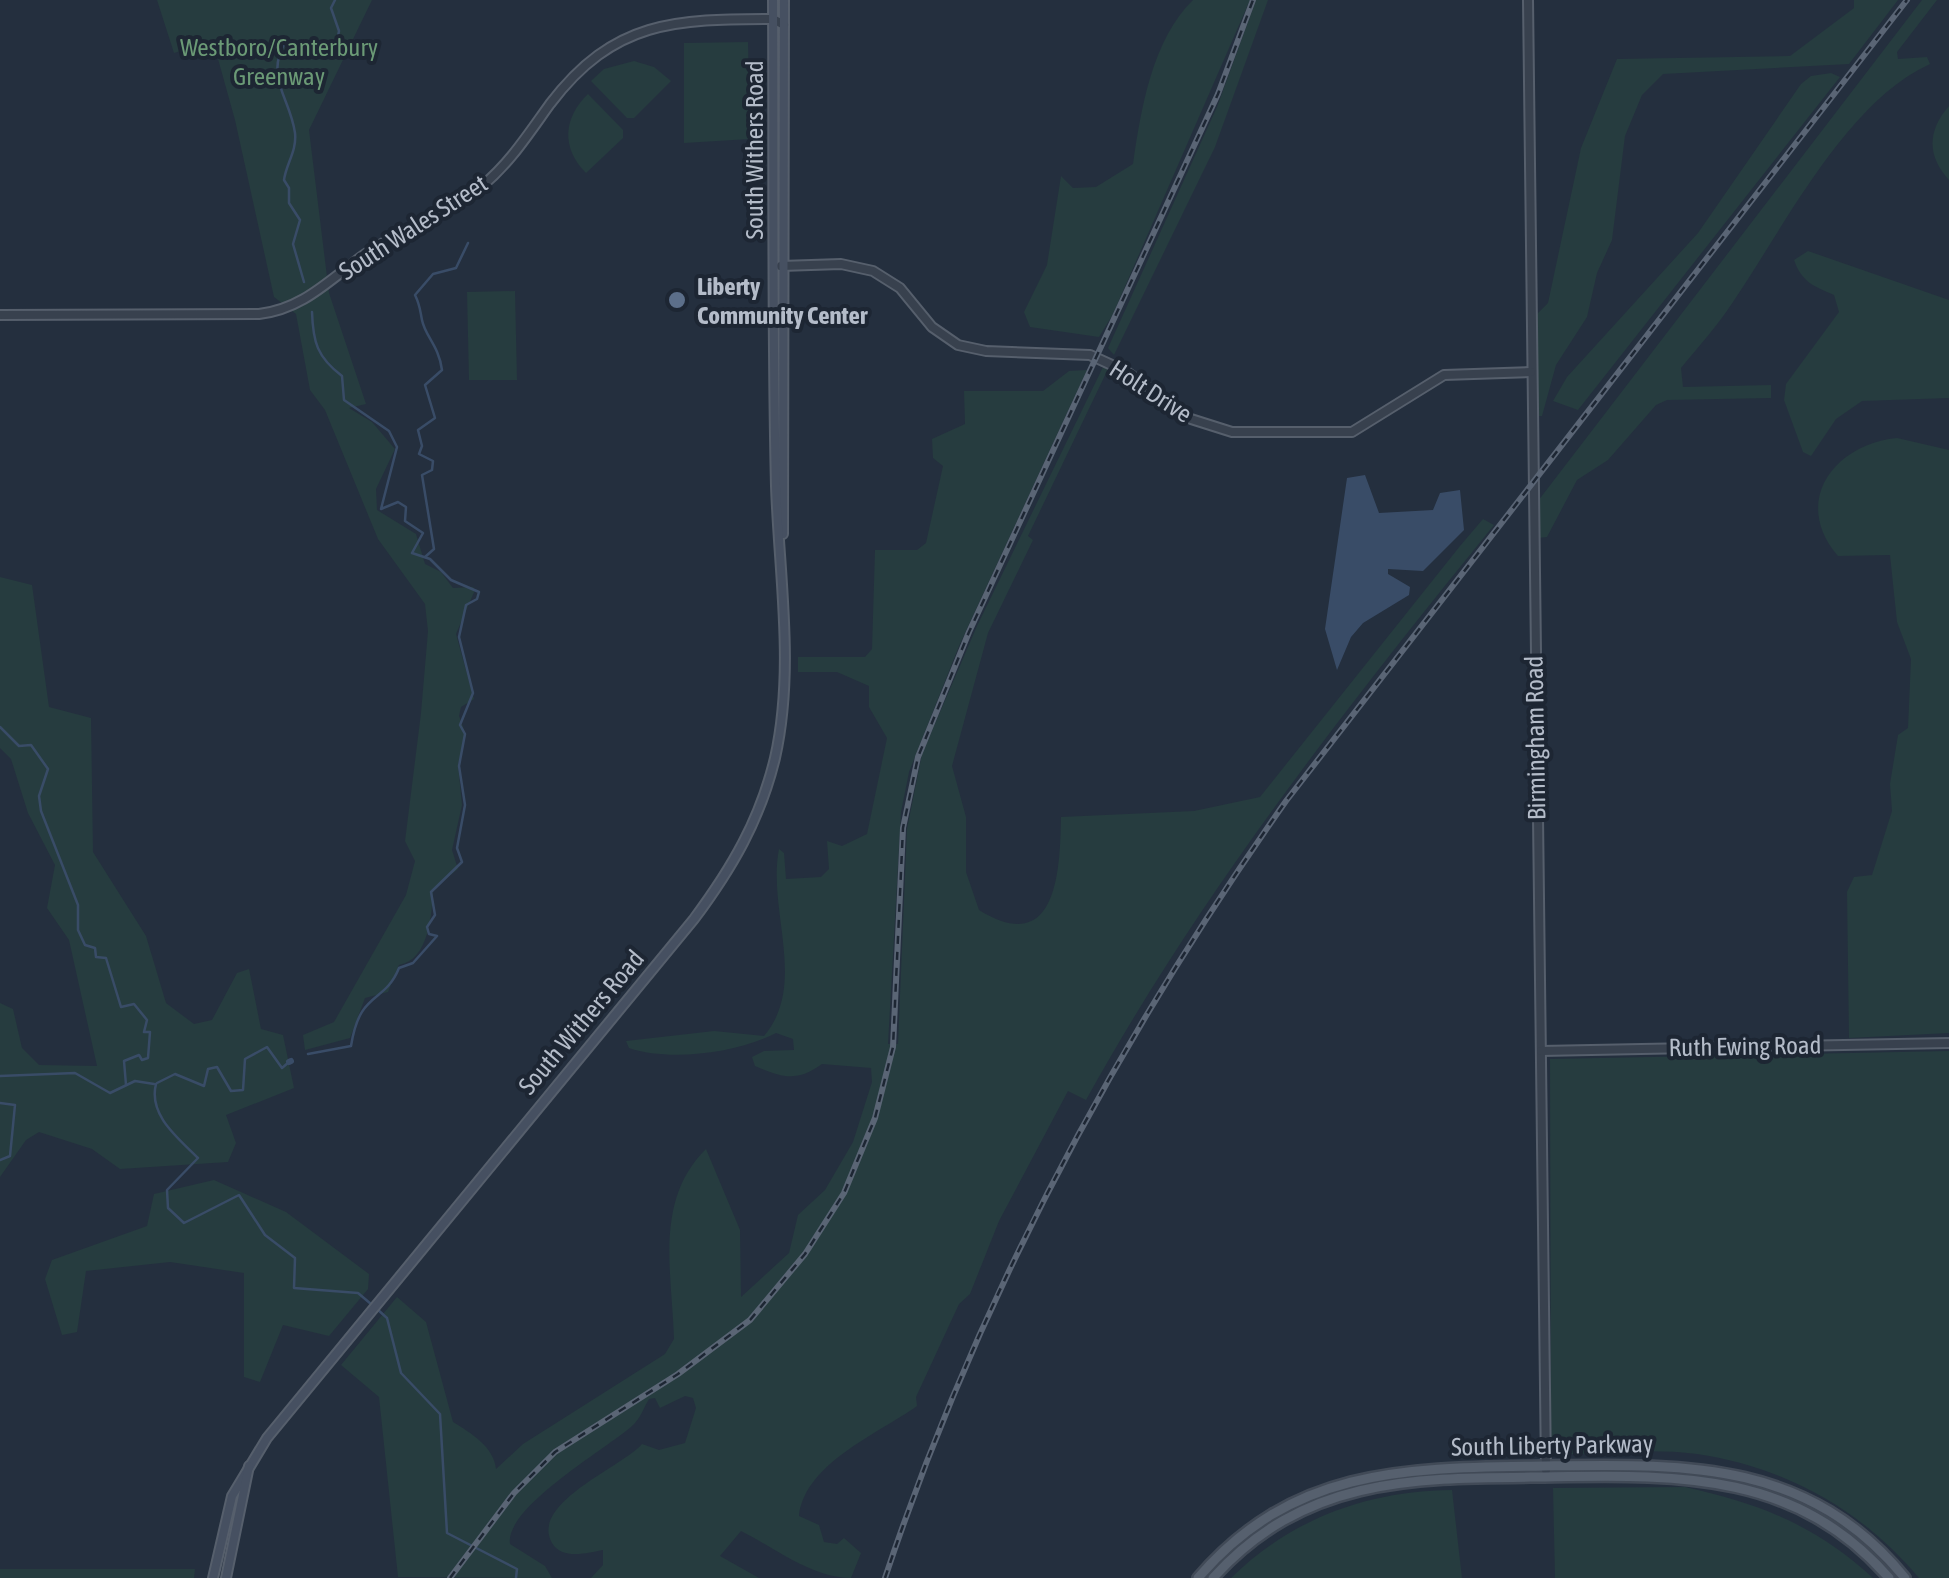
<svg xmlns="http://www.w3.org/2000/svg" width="1949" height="1578" font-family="'Asap Condensed',sans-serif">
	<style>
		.green { fill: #263c3f }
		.water { fill: #394c67 }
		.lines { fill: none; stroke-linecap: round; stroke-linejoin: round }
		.stream { stroke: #394c67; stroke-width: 2.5 }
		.canal { stroke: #394c67; stroke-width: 6 }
		.tertiary-casing { stroke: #565f6c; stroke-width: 12 }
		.secondary-casing { stroke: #565f6c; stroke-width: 12 }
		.primary-casing { stroke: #414a57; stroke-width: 14 }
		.tertiary { stroke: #38414e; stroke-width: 8 }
		.secondary { stroke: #465061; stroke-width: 8 }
		.primary { stroke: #56606e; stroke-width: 9 }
		.rail-casing { stroke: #5a6575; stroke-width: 6 }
		.rail { stroke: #1d2633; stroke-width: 2.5; stroke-dasharray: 8; stroke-linecap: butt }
		.service-dot { fill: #5c6f8a; stroke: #1d2633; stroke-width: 4 }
		.labels { text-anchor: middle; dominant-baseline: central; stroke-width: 8; stroke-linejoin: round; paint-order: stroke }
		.park-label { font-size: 25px; fill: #6b9a76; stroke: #1d2633 }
		.street-label { font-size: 25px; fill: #b4bcc9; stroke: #1d2633 }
		.poi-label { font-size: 25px; font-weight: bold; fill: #b4bcc9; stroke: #1d2633; text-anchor: start }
	</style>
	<rect width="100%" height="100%" fill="#242f3e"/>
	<g class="green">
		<path d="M157,0H372L309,130L329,293L366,404L349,408L372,422L395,449L376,489L377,510L416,534L425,564L441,572L453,588L473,587L475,590L456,634L474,699L461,707L459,716L466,735L458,764L462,805L452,850L458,869L433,889C432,914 429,960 399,965L388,992L365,998L350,1038L305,1050L303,1035L334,1022L406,895L415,861L405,841L421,713L428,631L425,604L378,539L325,410L310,390L296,314L274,297L235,120L213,41L174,53Z"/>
		<path d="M1193,0H1250L1113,314L1099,337L1030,327L1024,312L1047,265L1061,176L1073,188L1096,187L1133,164C1141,109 1152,40 1193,0Z"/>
		<path d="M1256,0H1268L1215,147L1114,355L1108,348L1217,107Z"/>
		<path d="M1854,0H1898L1849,64L1663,74L1642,95L1625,136L1612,240L1597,273L1587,317L1556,365L1542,416H1537V314L1548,303L1581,148L1617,59L1790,56L1854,8Z"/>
		<path d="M1922,0H1937L1897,52L1898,59L1927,57L1930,64C1846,102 1784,227 1733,302C1718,325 1699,346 1681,368L1683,387L1771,385V398L1667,400L1656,405L1608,460L1577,480L1547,537L1537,538L1538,501Z"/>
		<path d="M748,42L750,139L684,143V43Z"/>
		<path d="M634,61L654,67L671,81L634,118H627L591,81L604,69Z"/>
		<path d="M1831,73L1840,77L1578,410L1553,401L1567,377L1698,233L1801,84L1811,76Z"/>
		<path d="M588,94L623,130V138L586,173C561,148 563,118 588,94Z"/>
		<path d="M1949,106V180C1927,156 1927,131 1949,106Z"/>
		<path d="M1808,251L1949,300V398L1862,401L1836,419L1811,456L1803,452L1784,400L1786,384L1839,312L1834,295C1813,286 1802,282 1794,260Z"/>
		<path d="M515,291L517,380H469L467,292Z"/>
		<path d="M1103,367L1108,369L1028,536L1033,540L988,633L952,766L966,817V872L979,910C1058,959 1060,868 1061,817L1194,811L1260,797L1460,546L1483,519L1494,525C1345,709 1201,892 1086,1100L1068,1091L999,1221L970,1294L959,1304L916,1397L917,1406C878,1434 805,1463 799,1516L819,1525L824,1542L837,1544L844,1538L861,1553L851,1578C812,1578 775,1548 741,1531L720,1556L759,1578H591L603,1565V1550C587,1553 562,1560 552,1543C529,1503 624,1466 642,1444L659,1450L685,1443L696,1408L693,1398L685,1396L660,1408L655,1398L649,1399C643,1409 641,1418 632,1426C606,1449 504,1508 510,1544L545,1566L552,1578L398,1577L379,1397L341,1365L397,1297L426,1322L453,1422C471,1433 494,1447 496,1469L523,1444L665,1354L674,1339C672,1272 654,1200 706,1149L740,1230L741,1297L789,1253L798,1215L825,1190L853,1142L872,1082L871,1068L822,1064C797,1082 783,1078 755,1066L752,1057L764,1051L794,1050L793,1039L776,1033C738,1053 670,1062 629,1048L626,1041L714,1031L764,1036C808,984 767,910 779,849L784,853L786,879L821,877L829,869L827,841L842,846L867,834L887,738L869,707V686L837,672H798V657H865L872,649L875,550H917L926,543L943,466L933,458L932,439L965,424L964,391H1043L1069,371L1087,370L959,646L909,772L901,812L888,1044H898L907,829L922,754L977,626Z"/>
		<path d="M1897,438L1949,450V1033L1849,1038L1847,892L1854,877L1872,875L1892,811L1890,784L1898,735L1908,728L1911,659L1897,622L1890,555L1838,556C1791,502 1834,444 1897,438Z"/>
		<path d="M0,577L32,585L49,707L91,718L93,852L146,936L166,1003L194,1024L212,1020L237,973L249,969L261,1029L283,1035L294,1088L226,1115L236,1143L228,1162L120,1169L92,1149L39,1132L26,1140L0,1177V1003L13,1009L22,1048L39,1065L97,1066L69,940L47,908L55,865L28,813L11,759L0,748Z"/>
		<path d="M1949,1051V1578H1919C1862,1510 1786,1467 1697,1454C1650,1448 1598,1454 1551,1455L1550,1059Z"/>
		<path d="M214,1180L286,1212L369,1274L368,1289L329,1336L283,1325L260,1382L244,1377V1273L170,1262L86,1271L77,1332L62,1335L45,1279L52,1260L147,1226L154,1194Z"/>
		<path d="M1685,1487C1761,1504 1815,1525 1873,1578H1555L1553,1488Z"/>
		<path d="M1452,1490L1462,1578H1231C1292,1518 1368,1491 1452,1490Z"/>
		<path d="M0,1569H195L194,1578H0Z"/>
	</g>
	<path class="water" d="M1365,475L1379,513L1433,510L1440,493L1460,490L1464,530L1423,571L1388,569V574L1410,587L1409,595L1363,623L1351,637L1337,670L1325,629L1347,478Z"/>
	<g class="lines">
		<g class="stream">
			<path d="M304,282L293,244L300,220L289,203V188L284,180C286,164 297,151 295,133C290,97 264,77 286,41L304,49L336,46L339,31L331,8L335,0"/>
			<path d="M425,557L434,549L422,475L432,470L433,461L419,454L422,446L418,430L435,418L425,385L442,370C439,346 425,336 422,320C420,310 420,305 415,295L433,274L456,268L468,243"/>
			<path d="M0,727L19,746L31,745L48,769L39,796L41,811L78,905V930L85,945L95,948L96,957L106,958L121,1007L134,1004L147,1020L144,1032H150L148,1058L142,1060L139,1055L124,1061L126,1085"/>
			<path d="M308,1054L351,1046C360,989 384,1005 399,968L413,963L437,936L429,934L427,927L435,915L431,892L462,862L457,848L465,805L459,766L465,734L460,725L473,693L459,637L466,605L477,599L479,592L451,580L430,559L412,553L423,533L405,521L406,507L398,502L381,509L397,447L389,431L344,400L342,376C317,357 313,342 312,312"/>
			<path d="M0,1076L75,1073L110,1093L135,1081L154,1084"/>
			<path d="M157,1083L175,1074L204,1086L208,1069L217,1067L231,1091L243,1090L245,1059L267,1047L282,1068L289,1062"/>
			<path d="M156,1084C148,1115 178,1138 198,1158L167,1190L168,1208L184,1223L239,1195L265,1235L295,1258L294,1288L358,1293L371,1304"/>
			<path d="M0,1103L15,1105L10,1156L0,1160"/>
			<path d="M377,1309L387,1318L401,1373L440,1414L447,1533L517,1569L516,1578"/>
		</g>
		<path class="canal" d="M289,1062L291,1061"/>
		<defs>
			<g id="tertiary">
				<path d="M1528,0L1546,1470"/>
				<path d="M781,266L841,264L873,271L900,288L932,327L958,345L986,351L1090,355L1127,372L1191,419L1232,432H1352L1444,375L1531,372"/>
				<path d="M0,315L259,314C303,309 329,280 364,255C401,229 446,216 482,186C510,163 529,133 550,104C614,20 675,19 773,19L784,25"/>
				<path d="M1541,1051L1949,1043"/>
			</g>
			<g id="secondary">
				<path d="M783,534L784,0"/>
				<path d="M213,1578L232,1496L267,1438L694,919C732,868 760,820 775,758C795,669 779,575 776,486C772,324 774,162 773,0"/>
				<path d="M226,1578L249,1466"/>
			</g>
			<g id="primary">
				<path d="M1198,1578C1294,1466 1409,1468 1544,1466C1683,1464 1808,1459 1905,1578"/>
				<path d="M1213,1578C1306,1475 1418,1478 1544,1477C1675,1475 1795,1470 1889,1578"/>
			</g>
		</defs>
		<use href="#tertiary" class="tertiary-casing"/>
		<use href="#secondary" class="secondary-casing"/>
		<use href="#primary" class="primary-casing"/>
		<use href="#tertiary" class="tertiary"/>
		<use href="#secondary" class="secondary"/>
		<use href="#primary" class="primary"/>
		<defs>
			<g id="rail">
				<path d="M450,1578L514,1493L555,1452L678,1374L750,1320L805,1254L844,1193L875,1118L893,1047L903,828L918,757L969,632L1218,94L1253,0"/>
				<path d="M885,1578C978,1298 1117,1041 1286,801L1907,0"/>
			</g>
		</defs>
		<use href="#rail" class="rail-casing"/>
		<use href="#rail" class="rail"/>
	</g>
	<circle class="service-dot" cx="677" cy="300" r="10"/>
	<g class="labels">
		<g class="park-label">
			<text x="279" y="47">Westboro/Canterbury<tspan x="279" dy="29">Greenway</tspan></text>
		</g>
		<g class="street-label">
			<text transform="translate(754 150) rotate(-90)">South Withers Road</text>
			<text transform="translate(413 227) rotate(-33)">South Wales Street</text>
			<text transform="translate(1151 391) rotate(33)">Holt Drive</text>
			<text transform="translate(1535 738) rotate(-91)">Birmingham Road</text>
			<text transform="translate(581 1022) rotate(-50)">South Withers Road</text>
			<text transform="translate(1745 1046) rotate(-1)">Ruth Ewing Road</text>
			<text transform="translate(1552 1445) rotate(-1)">South Liberty Parkway</text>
		</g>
		<g class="poi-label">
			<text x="697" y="286">Liberty<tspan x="697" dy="29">Community Center</tspan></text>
		</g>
	</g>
</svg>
